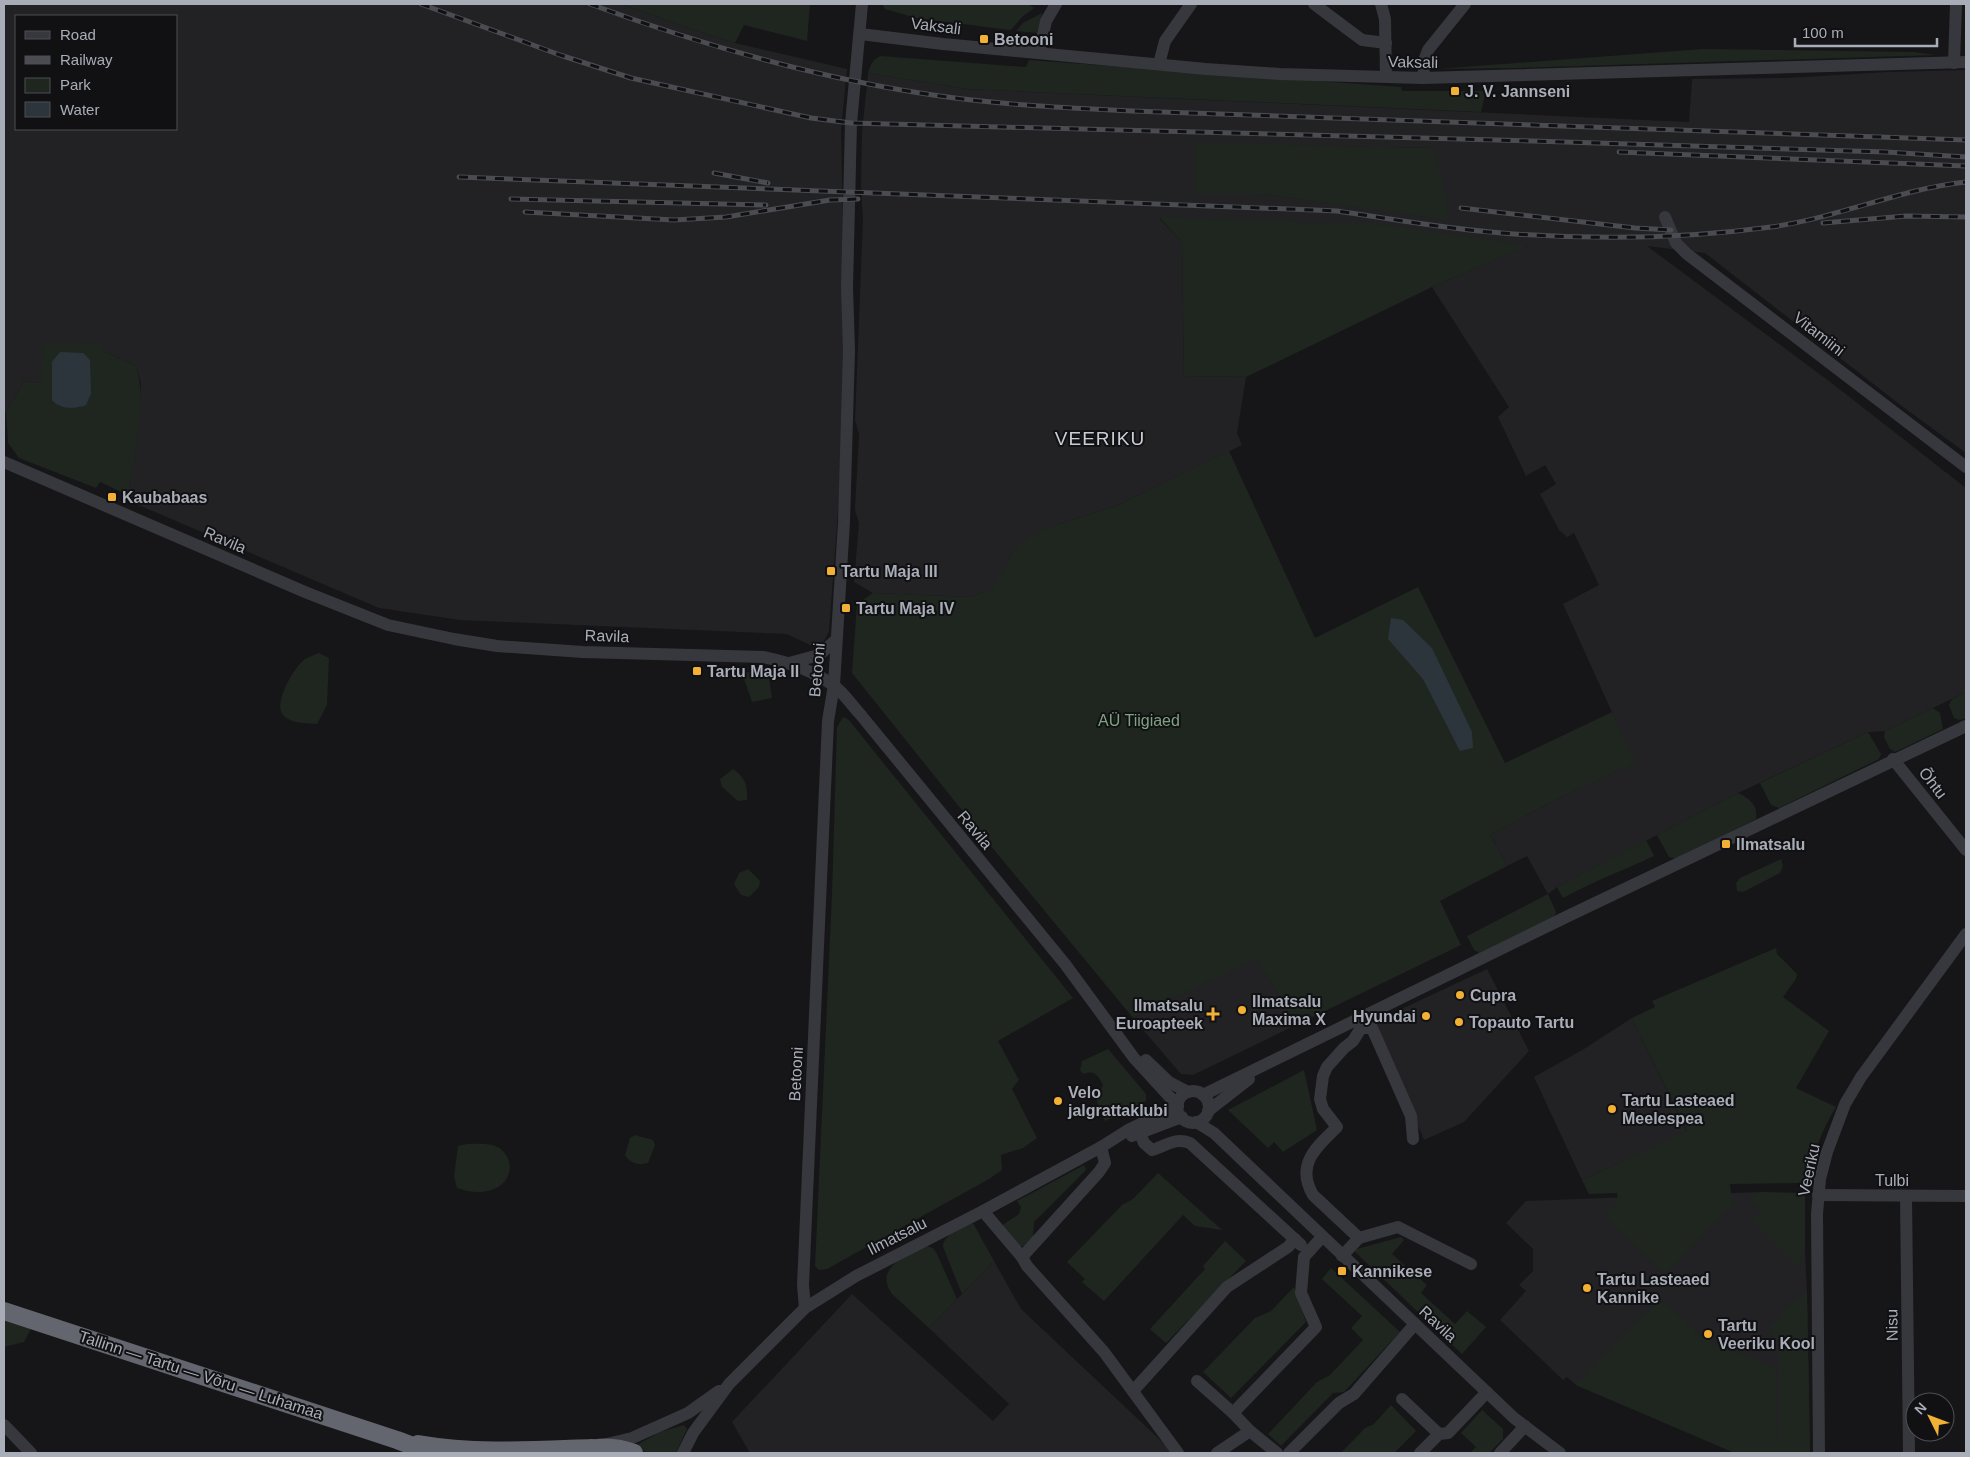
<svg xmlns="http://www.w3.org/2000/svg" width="1970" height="1457" font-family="Arial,sans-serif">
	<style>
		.built { fill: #222225; fill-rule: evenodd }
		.green { fill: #1e261f }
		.water { fill: #2c353c }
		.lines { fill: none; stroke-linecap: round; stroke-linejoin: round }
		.minor { stroke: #37383d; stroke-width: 12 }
		.highway { stroke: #63666e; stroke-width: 18 }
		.rail-casing { stroke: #4a4c52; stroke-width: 5 }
		.rail { stroke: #111113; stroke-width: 3; stroke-dasharray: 9; stroke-linecap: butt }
		.poi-dot { fill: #f2b134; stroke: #111113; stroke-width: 2 }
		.labels { text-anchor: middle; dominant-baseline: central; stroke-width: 4; stroke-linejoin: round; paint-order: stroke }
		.street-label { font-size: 16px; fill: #a8adb8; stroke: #111113 }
		.poi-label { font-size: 16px; font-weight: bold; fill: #a8adb8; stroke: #111113; text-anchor: start }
		.park-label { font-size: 16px; fill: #7fa381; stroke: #111113 }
		.quarter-label { font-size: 19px; letter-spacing: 1px; fill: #c9ccd4; stroke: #111113 }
	</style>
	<rect width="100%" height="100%" fill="#161618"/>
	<g class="built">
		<path d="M4,4H622L686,27L735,43L847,69L841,130L845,321L840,485L829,631L822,645L816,648L787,634L460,620L379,608L127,500L138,435L141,383L136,366L105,352L41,383L24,381L6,412L4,411ZM16,16H176V129H16Z"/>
		<path d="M1966,70V453L1903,407L1705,253L1647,246L1829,381L1966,488V692L1885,731L1868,732L1738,793L1557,887L1548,894L1527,856L1507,866L1490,835L1557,799L1635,763L1563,604L1599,585L1574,533L1567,537L1559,530L1540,494L1556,484L1545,465L1526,476L1498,417L1509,407L1432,287L1527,246L1159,218L1182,242L1184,376L1246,377L1237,433L1242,445L1116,506L1055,525L1014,550L994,589L970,597L873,593L854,582L859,523L855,510L859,434L855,420L863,220L861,185L862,133L868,73L967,89L1689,122L1692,79L1786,78L1889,72ZM1196,144L1431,148L1448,219L1263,194H1197Z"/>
		<path d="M1257,957L1296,1025L1193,1075L1181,1074L1133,1018Z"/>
		<path d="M1487,969L1529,1051L1464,1122L1424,1140L1374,1022Z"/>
		<path d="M1632,1018L1687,1132L1582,1180L1534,1077L1584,1049Z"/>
		<path d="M1761,1192L1802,1193L1807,1291L1810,1453H1735L1576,1385L1567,1377L1563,1380L1500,1320L1526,1291L1519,1285L1533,1271V1249L1506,1223L1526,1201Z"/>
		<path d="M994,1261L1021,1309L1174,1453H750L732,1422L852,1294L993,1421L1009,1404L929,1328Z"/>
	</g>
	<g class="green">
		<path d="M622,4H810L807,41L744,25L735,43L686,27Z"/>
		<path d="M882,4H1028L1034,8L1022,17L1012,29L1009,30L916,18L885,9Z"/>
		<path d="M1042,13L1037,33L1016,31L1023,23Z"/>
		<path d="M1703,49L1914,52L1936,55L1517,68L1437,69Z"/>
		<path d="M881,56L1026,67L1029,60L1401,87L1402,91H1484L1487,86L1481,112L967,89L868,73C870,65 873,59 881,56Z"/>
		<path d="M1196,143L1432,148C1440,172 1449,194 1448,220L1263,194H1196Z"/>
		<path d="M1159,217L1387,225L1528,246L1432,287L1246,377L1184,376L1182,242Z"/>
		<path d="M98,343L105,352L136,366C148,405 134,456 128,495L100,482L96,488L19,458L8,443L6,412L24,381L41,383L44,345Z"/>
		<path d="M1229,451L1315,638L1418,587L1505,763L1612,712L1636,763L1557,799L1490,835L1507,866L1440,901L1461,945L1296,1025L1257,958L1133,1018L981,834L852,673L857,604L873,593L970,597L993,589L1014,550L1029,537L1055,525L1116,506Z"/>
		<path d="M319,653L329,658L327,705L317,724C306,723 291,724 283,715C273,703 294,667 305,659C309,657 314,655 319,653Z"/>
		<path d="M755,671L768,672L772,698L752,702L742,673Z"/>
		<path d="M1966,692V718L1960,720L1954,718L1949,705L1952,699Z"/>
		<path d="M1933,708L1940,713L1943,729L1895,752L1890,749L1884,737L1885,731Z"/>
		<path d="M843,717L848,719L1073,998L998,1041L1019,1080L1012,1089L1037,1138L1023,1148L1001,1155L1002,1170L989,1179L827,1269L819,1270L815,1266L832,895L837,727Z"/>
		<path d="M1868,732L1881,754L1879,759L1779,808L1771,805L1760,783Z"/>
		<path d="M733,769C745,777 748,786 747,800L738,801L722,787L720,779Z"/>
		<path d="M1738,793C1749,798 1758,805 1756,819L1676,859L1669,857L1657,835Z"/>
		<path d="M1646,840L1654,856C1624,870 1592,882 1563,898L1557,887Z"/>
		<path d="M1781,859L1783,866L1780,873L1743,892L1737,891L1736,883L1740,878Z"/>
		<path d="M748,869L760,881L759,887L749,897L741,895L734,884L739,873Z"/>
		<path d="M1548,894L1556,912L1554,917L1479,953L1474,950L1467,936Z"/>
		<path d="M1776,948L1777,954L1797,974L1796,979L1783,997L1829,1031L1796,1088L1836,1107C1821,1131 1813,1156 1806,1183L1730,1184L1731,1194H1733L1732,1204L1665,1274L1604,1215L1618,1200L1617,1193L1589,1194L1582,1180L1687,1131L1632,1018L1655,1007L1652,1001Z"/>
		<path d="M1108,1049L1146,1094V1101L1105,1121L1096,1099L1103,1085C1098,1075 1094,1070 1083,1074L1080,1070L1082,1061Z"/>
		<path d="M1304,1070L1317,1130L1283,1152L1274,1142L1268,1148L1228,1110Z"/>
		<path d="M635,1135L653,1140L655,1145L648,1163C638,1166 630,1163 625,1155L630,1138Z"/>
		<path d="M467,1144C476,1144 487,1143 495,1146C511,1152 515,1173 502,1184C490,1195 470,1193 457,1188L454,1177L458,1146Z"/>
		<path d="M1084,1165L1086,1170L1034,1222L1033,1237L1023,1246H1018L1001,1226L1019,1214L1021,1207L1017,1201Z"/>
		<path d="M1158,1173L1222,1230L1195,1226L1183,1215L1104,1301L1082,1282L1085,1279L1067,1262L1122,1205L1133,1199Z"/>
		<path d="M1761,1192L1802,1193L1805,1196V1247L1801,1255L1802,1261L1798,1266L1752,1220L1761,1211L1752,1201Z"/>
		<path d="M973,1223L994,1261L962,1294L943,1247C943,1234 962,1228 973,1223Z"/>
		<path d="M1401,1237L1404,1240L1392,1254L1427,1285L1421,1293L1455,1324L1467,1311L1486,1327L1462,1354L1353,1250Z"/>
		<path d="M1225,1241L1246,1261L1166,1343L1150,1329L1205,1269L1203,1266Z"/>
		<path d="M926,1246L933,1248L937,1254L957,1299L929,1328L892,1294C873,1267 907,1256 926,1246Z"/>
		<path d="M1331,1268L1400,1332L1344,1392L1333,1393L1281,1446L1268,1434L1317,1382L1330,1375L1363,1340L1351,1328L1362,1316L1322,1279Z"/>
		<path d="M1294,1287L1306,1322L1231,1398L1203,1372L1255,1318L1271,1311Z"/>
		<path d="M1807,1291L1810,1453H1735L1576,1385L1660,1299L1703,1338L1776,1368L1777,1441L1779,1442V1340L1773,1337L1770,1331L1772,1325L1798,1297Z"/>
		<path d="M4,1320L31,1329L24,1342L4,1347Z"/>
		<path d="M1391,1405L1416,1431L1394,1453H1341L1365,1428L1374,1424Z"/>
		<path d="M1482,1410L1503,1429V1439L1489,1453H1470L1476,1447L1461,1433Z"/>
		<path d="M684,1425L687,1429L676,1453H647L635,1446L660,1432Z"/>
	</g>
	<g class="water">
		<path d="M60,352L83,353L90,360L91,394L86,405C75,409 61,410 52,400V362Z"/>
		<path d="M1391,618L1403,620L1432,648L1472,732L1473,748L1460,751L1423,679L1388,639Z"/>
	</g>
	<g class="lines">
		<g class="minor">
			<path d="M1314,4L1362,40L1386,43"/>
			<path d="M1381,4L1385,19L1386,77"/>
			<path d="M860,34L943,44L1206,69L1280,74L1423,78L1966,62"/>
			<path d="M1039,53L1046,21L1056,4"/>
			<path d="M1954,63L1956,4"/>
			<path d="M1159,64L1165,41L1191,4"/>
			<path d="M1423,78L1425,58L1428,50L1465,4"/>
			<path d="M1665,217L1676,243L1687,254L1966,467"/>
			<path d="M4,462L305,592L388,625L454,639L497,646L583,652L763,657C788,662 812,670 833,685C843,692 851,704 860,714L1065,964L1134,1058L1178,1106"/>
			<path d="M789,663L819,655L836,640"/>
			<path d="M1893,759L1966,850"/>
			<path d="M1358,1018L1361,1028L1353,1041L1344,1048L1327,1067L1323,1076L1320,1099L1323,1109L1337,1127C1317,1147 1295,1164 1313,1195L1359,1238"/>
			<path d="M1361,1028H1372L1411,1116L1413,1139"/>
			<path d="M1146,1060L1169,1082L1188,1092"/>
			<circle cx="1193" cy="1107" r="16"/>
			<path d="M1203,1095L1566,917L1966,726"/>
			<path d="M1208,1111L1249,1079"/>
			<path d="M1196,1122L1214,1133L1514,1418L1560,1453"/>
			<path d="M1140,1133L1144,1143L1152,1150C1166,1146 1175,1137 1190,1143L1301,1245"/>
			<path d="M1132,1136L1182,1117"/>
			<path d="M1818,1195L1966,1196"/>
			<path d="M1906,1196L1909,1453"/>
			<path d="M983,1211L1022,1257L1027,1266L1104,1352L1178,1453"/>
			<path d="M1342,1256L1359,1238L1398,1227L1471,1264"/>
			<path d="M1022,1257L1099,1172L1105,1163L1101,1147"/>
			<path d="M805,1308L803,1285L828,721L834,685L844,522L849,350L847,287L851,123L862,4"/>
			<path d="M1197,1381L1233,1413L1316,1327L1301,1293L1304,1257L1322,1237"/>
			<path d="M1133,1391L1227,1287L1288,1247L1295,1239"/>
			<path d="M1402,1399L1439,1434"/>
			<path d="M1233,1413L1250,1431"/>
			<path d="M4,1425L31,1453"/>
			<path d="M607,1444L632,1438L688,1413L719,1391"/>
			<path d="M683,1453L693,1433L729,1384L805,1308L856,1276L983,1211L1101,1147L1128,1130L1178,1106"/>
			<path d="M1217,1453L1250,1431L1277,1453"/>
			<path d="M1289,1453L1339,1403L1354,1394L1415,1324"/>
			<path d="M1420,1453L1439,1434L1448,1433L1487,1392"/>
			<path d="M1500,1453L1525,1426"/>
			<path d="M1819,1453L1817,1214L1820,1179L1827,1152L1845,1104L1861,1077L1966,934"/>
		</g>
		<g class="highway">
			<path d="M4,1311L397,1440L431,1453"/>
			<path d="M418,1444C477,1454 534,1450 592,1448"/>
			<path d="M581,1452C600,1445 616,1446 634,1453"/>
		</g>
		<defs>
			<g id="rail">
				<path d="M421,4L560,55L631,78L811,118L851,123L1533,141L1886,152L1966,157"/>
				<path d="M590,4C704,46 820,79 940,96C1004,105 1068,108 1132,111L1966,140"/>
				<path d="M1619,152L1966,166"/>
				<path d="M714,173L768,183"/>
				<path d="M459,177L1314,210L1337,211C1392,219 1447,229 1502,233C1592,240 1682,239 1771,227C1838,218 1899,189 1966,182"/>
				<path d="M511,199L766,205"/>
				<path d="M1461,208L1635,228L1671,230"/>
				<path d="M525,212L674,220L726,217L830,200L858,199"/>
				<path d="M1823,223L1906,216L1966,217"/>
			</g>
		</defs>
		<use href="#rail" class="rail-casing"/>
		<use href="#rail" class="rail"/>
	</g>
	<g class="poi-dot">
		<rect x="979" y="34" width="10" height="10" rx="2.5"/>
		<rect x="1450" y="86" width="10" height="10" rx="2.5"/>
		<rect x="107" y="492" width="10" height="10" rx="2.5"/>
		<rect x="826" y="566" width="10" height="10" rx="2.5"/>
		<rect x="841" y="603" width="10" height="10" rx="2.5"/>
		<rect x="692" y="666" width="10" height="10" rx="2.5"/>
		<rect x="1721" y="839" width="10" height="10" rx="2.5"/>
		<circle cx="1460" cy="995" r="5"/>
		<circle cx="1242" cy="1010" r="5"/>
		<path d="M1210.5 1006.5h5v5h5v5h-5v5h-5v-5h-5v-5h5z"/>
		<circle cx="1426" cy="1016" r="5"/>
		<circle cx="1459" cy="1022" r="5"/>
		<circle cx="1058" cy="1101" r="5"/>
		<circle cx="1612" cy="1109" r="5"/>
		<rect x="1337" y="1266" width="10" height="10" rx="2.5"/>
		<circle cx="1587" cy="1288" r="5"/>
		<circle cx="1708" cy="1334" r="5"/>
	</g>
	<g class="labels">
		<g class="street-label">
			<text transform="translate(936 26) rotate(7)">Vaksali</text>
			<text transform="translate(1413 62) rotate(1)">Vaksali</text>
			<text transform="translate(1819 334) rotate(38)">Vitamiini</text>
			<text transform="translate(225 540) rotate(23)">Ravila</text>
			<text transform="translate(607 636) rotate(2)">Ravila</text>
			<text transform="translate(817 670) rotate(-85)">Betooni</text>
			<text transform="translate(1933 783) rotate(52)">Õhtu</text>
			<text transform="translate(975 830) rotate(50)">Ravila</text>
			<text transform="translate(796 1074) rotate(-87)">Betooni</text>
			<text transform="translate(1809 1170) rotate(-78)">Veeriku</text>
			<text x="1892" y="1180">Tulbi</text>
			<text transform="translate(897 1236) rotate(-27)">Ilmatsalu</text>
			<text transform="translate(1438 1324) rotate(43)">Ravila</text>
			<text transform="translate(1892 1325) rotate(-91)">Nisu</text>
			<text transform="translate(201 1375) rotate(18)">Tallinn — Tartu — Võru — Luhamaa</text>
		</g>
		<g class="poi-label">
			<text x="994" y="39">Betooni</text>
			<text x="1465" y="91">J. V. Jannseni</text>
			<text x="122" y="497">Kaubabaas</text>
			<text x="841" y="571">Tartu Maja III</text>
			<text x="856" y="608">Tartu Maja IV</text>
			<text x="707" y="671">Tartu Maja II</text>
			<text x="1736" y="844">Ilmatsalu</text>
			<text x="1470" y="995">Cupra</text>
			<text x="1252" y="1001">Ilmatsalu<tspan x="1252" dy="18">Maxima X</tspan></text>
			<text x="1203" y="1005" text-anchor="end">Ilmatsalu<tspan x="1203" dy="18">Euroapteek</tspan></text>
			<text x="1416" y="1016" text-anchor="end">Hyundai</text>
			<text x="1469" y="1022">Topauto Tartu</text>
			<text x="1068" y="1092">Velo<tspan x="1068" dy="18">jalgrattaklubi</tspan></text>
			<text x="1622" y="1100">Tartu Lasteaed<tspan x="1622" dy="18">Meelespea</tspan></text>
			<text x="1352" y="1271">Kannikese</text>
			<text x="1597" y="1279">Tartu Lasteaed<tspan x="1597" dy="18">Kannike</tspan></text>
			<text x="1718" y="1325">Tartu<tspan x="1718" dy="18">Veeriku Kool</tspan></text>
		</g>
		<g class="park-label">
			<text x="1139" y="720">AÜ Tiigiaed</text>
		</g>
		<g class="quarter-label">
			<text x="1100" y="438">VEERIKU</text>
		</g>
	</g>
	<rect width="1970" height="1457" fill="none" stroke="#a8adb8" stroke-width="10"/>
	<rect x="15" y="15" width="162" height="115" fill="#111113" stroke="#4d4f55"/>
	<rect x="25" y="31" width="25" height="8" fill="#37383d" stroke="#4d4f55"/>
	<text x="60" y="40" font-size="15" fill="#a8adb8">Road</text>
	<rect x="25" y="56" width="25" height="8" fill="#4a4c52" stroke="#4d4f55"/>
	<text x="60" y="65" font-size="15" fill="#a8adb8">Railway</text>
	<rect x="25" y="78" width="25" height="15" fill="#1e261f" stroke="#4d4f55"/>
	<text x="60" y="90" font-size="15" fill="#a8adb8">Park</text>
	<rect x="25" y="102" width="25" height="15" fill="#2c353c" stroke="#4d4f55"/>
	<text x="60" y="115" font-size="15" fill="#a8adb8">Water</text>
	<g transform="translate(1930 1417) rotate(312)"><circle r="24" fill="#111113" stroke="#4d4f55"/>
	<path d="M0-4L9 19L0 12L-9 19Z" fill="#f2b134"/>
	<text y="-8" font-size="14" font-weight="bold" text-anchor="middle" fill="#a8adb8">N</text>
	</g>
	<path d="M1795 38v8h142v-8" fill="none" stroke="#a8adb8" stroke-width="2.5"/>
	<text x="1802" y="38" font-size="15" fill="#a8adb8" stroke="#111113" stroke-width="4" paint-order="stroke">100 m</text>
</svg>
